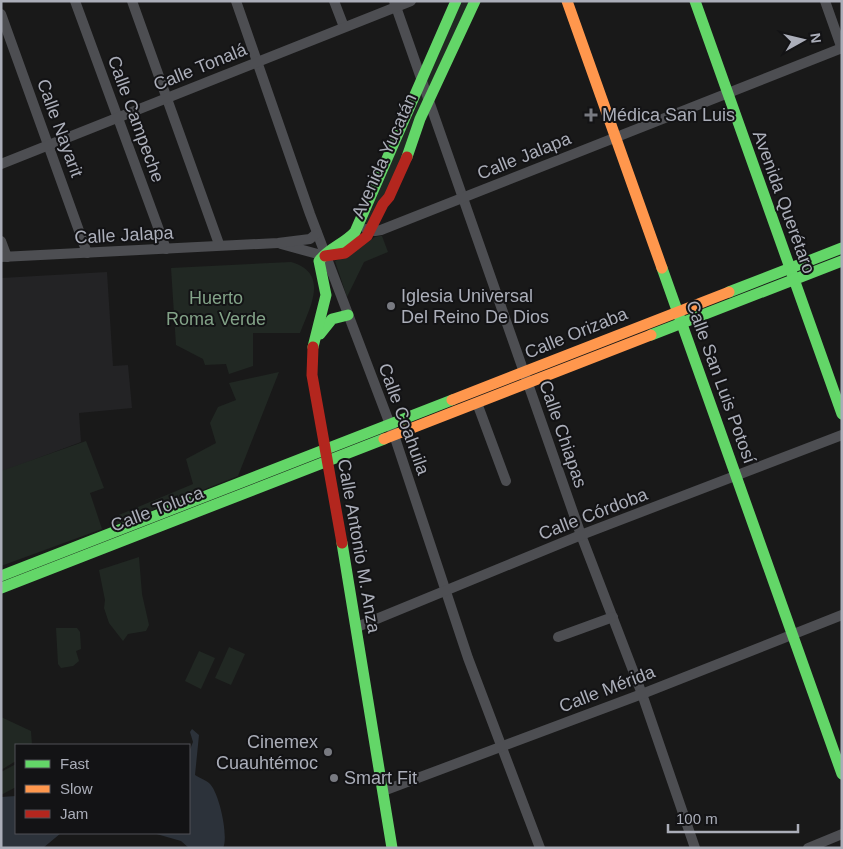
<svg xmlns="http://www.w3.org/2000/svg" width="843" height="849" font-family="Arial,sans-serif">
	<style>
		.built { fill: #232325 }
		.green { fill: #212823 }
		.water { fill: #2c323a }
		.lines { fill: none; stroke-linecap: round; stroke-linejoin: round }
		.street { stroke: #4d4e52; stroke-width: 10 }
		.fast { stroke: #63d668; stroke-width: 11 }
		.slow { stroke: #ff974d; stroke-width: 11 }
		.jam { stroke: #b3261e; stroke-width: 11 }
		.poi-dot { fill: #787a81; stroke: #131315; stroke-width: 2 }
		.labels { text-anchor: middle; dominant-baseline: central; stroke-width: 4; stroke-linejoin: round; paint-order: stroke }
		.street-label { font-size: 18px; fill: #abaeb9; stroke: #131315 }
		.poi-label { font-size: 18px; fill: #abaeb9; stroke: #131315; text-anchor: start }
		.park-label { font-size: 18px; fill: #83a388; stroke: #131315 }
	</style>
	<rect width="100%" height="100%" fill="#191919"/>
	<path class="built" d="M107,272L113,366L128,365L132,408L79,413L81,442L1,472V278Z"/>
	<g class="green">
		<path d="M461,1H473L429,93L425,82Z"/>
		<path d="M423,91L427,99L388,193L366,226L365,221Z"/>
		<path d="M380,236H382L388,252L364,262L347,297L335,261L351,254L375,237Z"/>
		<path d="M291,262C330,273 310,307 300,333H253V366L229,374L226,364L205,365L203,359L176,345L171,268Z"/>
		<path d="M279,372L238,476L117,524L114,517L193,484L186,459L216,443L210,423L218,407L236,400L229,383Z"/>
		<path d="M86,441L104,488L90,493L102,529L1,566V471Z"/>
		<path d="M139,557L142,594L149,625L146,631L128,634L123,641L109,623L104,608L105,600L99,570Z"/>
		<path d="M56,628H77L80,632L81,649L76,651L79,661L73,666L61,668L58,664Z"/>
		<path d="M229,647L245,654L231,685L215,678Z"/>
		<path d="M199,651L215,658L201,689L185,681Z"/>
		<path d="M1,717L31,731L32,745H16V761L1,770Z"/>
		<path d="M16,764V787L1,795V772Z"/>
	</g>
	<g class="water">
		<path d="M192,729L199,735L195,775C199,778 206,780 209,783C219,791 229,837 223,848H189L181,841L153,833H189V752L193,742L190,732Z"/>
		<path d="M16,796V833H61L43,848H1V797Z"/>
	</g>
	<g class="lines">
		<g class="street">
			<path d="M75,1L166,249"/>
			<path d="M132,1L219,244"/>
			<path d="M236,1L310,214L394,435L468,658L540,848"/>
			<path d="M334,1L344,27"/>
			<path d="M394,1L581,535L642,694L695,848"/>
			<path d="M825,1L842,49"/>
			<path d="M1,14L87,253"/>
			<path d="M1,164L411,1"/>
			<path d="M366,229L375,231L381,230L842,48"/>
			<path d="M1,241L7,257"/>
			<path d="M281,244L325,256"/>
			<path d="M1,257L278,243L310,239L317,233"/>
			<path d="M477,403L506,481"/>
			<path d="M357,627L581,535L842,435"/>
			<path d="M558,637L613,617"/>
			<path d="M383,791L642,694L842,615"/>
			<path d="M808,848L842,834"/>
		</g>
		<g class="fast">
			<path d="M695,1L842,414"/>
			<path d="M407,157L420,119L475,1"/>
			<path d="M662,268L842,774"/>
			<path d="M729,292L842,248"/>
			<path d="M320,334L332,319L348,315"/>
			<path d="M651,335L842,261"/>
			<path d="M313,347L326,295L319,261C329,248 344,244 355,232L456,1"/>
			<path d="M342,543L392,848"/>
			<path d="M1,576L452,400"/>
			<path d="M1,588L384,439"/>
		</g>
		<g class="slow">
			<path d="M567,1L662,268"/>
			<path d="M452,400L729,292"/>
			<path d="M384,439L651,335"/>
		</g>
		<g class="jam">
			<path d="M325,256L345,253L367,236L383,204L389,197L407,157"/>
			<path d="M313,347L312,375L342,543"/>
		</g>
	</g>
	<g class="poi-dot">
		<path d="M588.5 107.5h5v5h5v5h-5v5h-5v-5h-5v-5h5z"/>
		<circle cx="391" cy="306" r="5"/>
		<circle cx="328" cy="752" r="5"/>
		<circle cx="334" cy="778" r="5"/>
	</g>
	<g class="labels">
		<g class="street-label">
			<text transform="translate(200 67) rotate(-22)">Calle Tonalá</text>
			<text transform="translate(136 119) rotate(70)">Calle Campeche</text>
			<text transform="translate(60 128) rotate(70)">Calle Nayarit</text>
			<text transform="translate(384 156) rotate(-66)">Avenida Yucatán</text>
			<text transform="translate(524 156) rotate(-22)">Calle Jalapa</text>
			<text transform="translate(784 202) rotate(70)">Avenida Querétaro</text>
			<text transform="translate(124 235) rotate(-3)">Calle Jalapa</text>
			<text transform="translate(576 333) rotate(-22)">Calle Orizaba</text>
			<text transform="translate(721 382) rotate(70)">Calle San Luis Potosí</text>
			<text transform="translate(404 419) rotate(70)">Calle Coahuila</text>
			<text transform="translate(563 434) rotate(71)">Calle Chiapas</text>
			<text transform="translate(157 509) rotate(-21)">Calle Toluca</text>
			<text transform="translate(593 514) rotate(-21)">Calle Córdoba</text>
			<text transform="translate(359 546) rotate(80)">Calle Antonio M. Anza</text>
			<text transform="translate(607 689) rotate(-21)">Calle Mérida</text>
		</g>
		<g class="poi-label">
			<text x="602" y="115">Médica San Luis</text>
			<text x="401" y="296">Iglesia Universal<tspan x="401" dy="21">Del Reino De Dios</tspan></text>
			<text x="318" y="742" text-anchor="end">Cinemex<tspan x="318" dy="21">Cuauhtémoc</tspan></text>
			<text x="344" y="778">Smart Fit</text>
		</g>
		<g class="park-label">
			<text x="216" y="298">Huerto<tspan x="216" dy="21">Roma Verde</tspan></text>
		</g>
	</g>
	<rect width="843" height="849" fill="none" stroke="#abaeb9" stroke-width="5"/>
	<rect x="15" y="744" width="175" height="90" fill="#131315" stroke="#505157"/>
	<rect x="25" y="760" width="25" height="8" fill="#63d668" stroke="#505157"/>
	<text x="60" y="769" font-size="15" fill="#abaeb9">Fast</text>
	<rect x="25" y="785" width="25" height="8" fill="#ff974d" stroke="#505157"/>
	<text x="60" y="794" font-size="15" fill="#abaeb9">Slow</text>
	<rect x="25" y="810" width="25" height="8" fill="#b3261e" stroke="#505157"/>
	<text x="60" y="819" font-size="15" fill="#abaeb9">Jam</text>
	<g transform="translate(803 40) rotate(82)" stroke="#131315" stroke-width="4" paint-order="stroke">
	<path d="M0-4L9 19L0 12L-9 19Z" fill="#abaeb9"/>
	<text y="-8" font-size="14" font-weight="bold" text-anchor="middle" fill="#abaeb9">N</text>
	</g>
	<path d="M668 824v8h130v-8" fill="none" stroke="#abaeb9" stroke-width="2.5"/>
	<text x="676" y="824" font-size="15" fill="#abaeb9" stroke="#131315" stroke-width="4" paint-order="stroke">100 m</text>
</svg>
